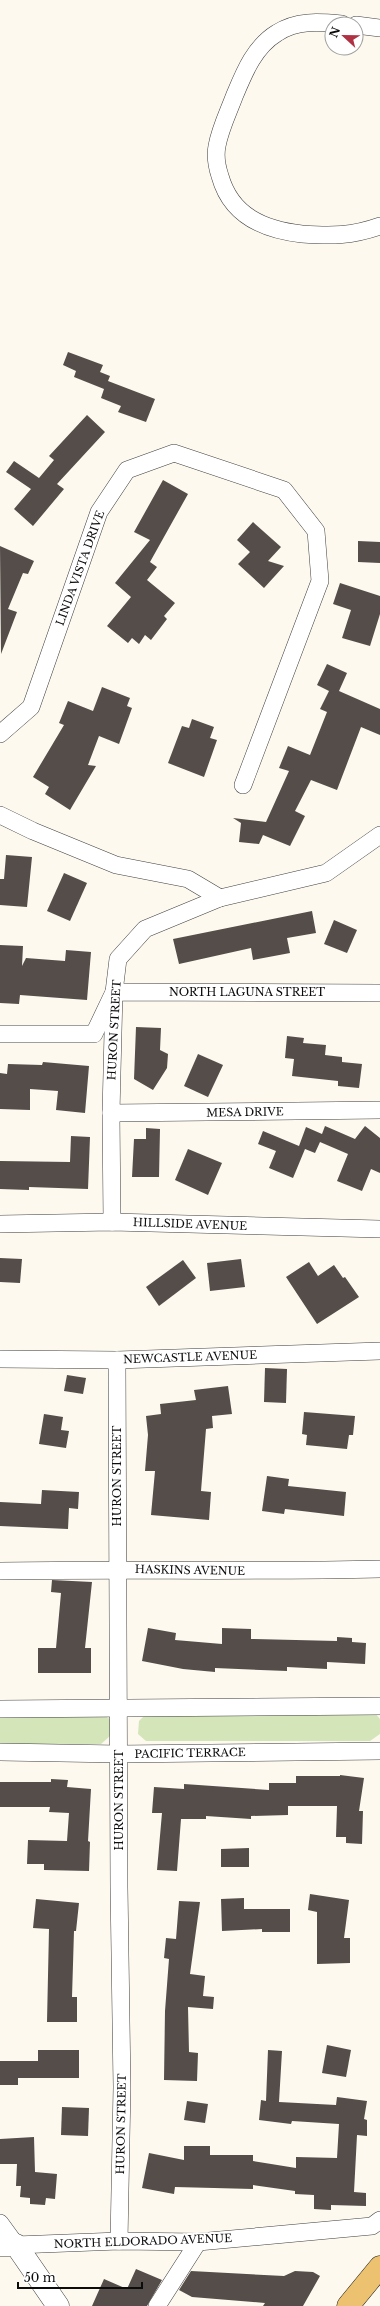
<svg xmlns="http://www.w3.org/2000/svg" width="380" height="2306" font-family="'Libre Baskerville',serif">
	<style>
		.green { fill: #d4e5ba }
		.building { fill: #544d4a }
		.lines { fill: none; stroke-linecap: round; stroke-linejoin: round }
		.minor-casing { stroke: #3f3f3f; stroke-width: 18 }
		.tertiary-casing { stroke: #3f3f3f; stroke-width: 23 }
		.primary-casing { stroke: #1d1d1d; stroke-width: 23 }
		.minor { stroke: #fff; stroke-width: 17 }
		.tertiary { stroke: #fff; stroke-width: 22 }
		.primary { stroke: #ecc16f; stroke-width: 22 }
		.labels { text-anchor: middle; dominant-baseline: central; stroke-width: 4; stroke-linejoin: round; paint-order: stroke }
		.street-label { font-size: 11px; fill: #0c0c0c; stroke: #fff }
	</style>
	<rect width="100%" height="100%" fill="#fdf9ee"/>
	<g class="green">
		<path d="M374,1712L380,1719V1734L370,1741H146L138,1734L139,1721L147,1713Z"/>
		<path d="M101,1713L111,1720L110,1736L101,1744H0V1714Z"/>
	</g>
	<g class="building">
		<path d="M68,352L103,365L100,372L110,376L108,381L155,399L146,422L118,412L121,406L101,398L104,389L74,377L76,371L63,365Z"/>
		<path d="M87,415L105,432L57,484L64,489L33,526L14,509L31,489L6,472L14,461L39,478L54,460L49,456Z"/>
		<path d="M163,480L188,494L150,562L157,567L147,580L175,603L164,616L167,619L151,640L145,635L139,644L132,638L128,643L107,626L131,597L115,583L150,540L134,532Z"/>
		<path d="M253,522L281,547L268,561L284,566L264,588L238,564L250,552L237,540Z"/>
		<path d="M358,541L380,542V563L358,562Z"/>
		<path d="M0,546L34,561L28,574L23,573L8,609L17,612L1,654Z"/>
		<path d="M340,583L380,596V614L370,646L342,638L351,610L333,604Z"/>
		<path d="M327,664L347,673L339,691L380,709V735L361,727L337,790L311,780L295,811L305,816L290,846L263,835L259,844L239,842L241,823L233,818L266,822L289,771L279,768L288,746L310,755L327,712L320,709L329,691L317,685Z"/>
		<path d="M102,687L130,698L127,706L132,708L119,744L99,736L88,765L96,766L70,810L45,794L49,787L33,777L64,725L59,723L68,701L93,711Z"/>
		<path d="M192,719L214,727L210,738L217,740L204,777L168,763L182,726L189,728Z"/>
		<path d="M6,855L32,857L27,907L0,905V879H4Z"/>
		<path d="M64,873L87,883L70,921L47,911Z"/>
		<path d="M312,911L316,933L287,938L290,953L253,960L251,948L179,964L173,939Z"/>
		<path d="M334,920L357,930L347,953L324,944Z"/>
		<path d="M0,945L23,946L22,966L26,958L65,961L66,950L91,952L87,1000L20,995L19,1004L0,1003Z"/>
		<path d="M136,1027L161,1028L160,1050L168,1054L167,1068L153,1090L134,1079Z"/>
		<path d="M287,1036L304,1038L303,1043L326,1045L325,1055L342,1057V1062L362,1064L359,1088L338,1086V1081L292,1076L294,1059L285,1058Z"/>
		<path d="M198,1054L223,1065L208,1097L184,1086Z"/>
		<path d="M43,1062L89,1066L85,1113L56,1110L58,1091L30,1089V1110L0,1109V1073L7,1074L8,1064L42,1065Z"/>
		<path d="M325,1126L355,1139L365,1126L380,1138V1173L371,1169L362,1191L337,1181L348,1154L320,1142L315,1153L305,1149L293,1178L269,1168L276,1151L258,1144L263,1131L299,1146L306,1127L322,1134Z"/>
		<path d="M146,1128L160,1129L159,1177H132L134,1139H146Z"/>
		<path d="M71,1136L90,1137L88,1189L29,1187V1190L0,1189V1161L70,1162Z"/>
		<path d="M188,1149L222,1163L208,1195L175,1180Z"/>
		<path d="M0,1258L22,1259L20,1283L0,1282Z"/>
		<path d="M241,1259L245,1287L210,1291L207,1263Z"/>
		<path d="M183,1260L196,1278L159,1306L146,1287Z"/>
		<path d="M309,1262L318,1276L334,1265L343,1278L345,1277L359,1297L317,1324L286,1277Z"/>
		<path d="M265,1368L287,1369L286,1403L264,1402Z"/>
		<path d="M67,1375L86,1378L83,1394L64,1391Z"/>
		<path d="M228,1386L232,1414L212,1416L213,1428L206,1429L201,1491L211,1492L209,1520L151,1515L155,1471H145L148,1435L146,1416L161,1414L160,1404L196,1400L194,1390Z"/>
		<path d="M304,1412L355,1416L353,1435H349L347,1449L306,1445L307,1435L302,1434Z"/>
		<path d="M44,1414L63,1417L61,1430L69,1431L66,1448L39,1444Z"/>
		<path d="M267,1476L289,1479L288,1486L346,1492L344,1516L285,1509L284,1514L262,1511Z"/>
		<path d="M42,1490L79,1492L78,1509L69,1508L68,1529L0,1526V1502L41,1504Z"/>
		<path d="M52,1580L92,1582L85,1648H91V1673H38V1648H56L61,1593L51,1592Z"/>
		<path d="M148,1628L176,1633L175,1640L222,1644V1628L251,1629V1639L337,1641V1637L352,1638V1642L366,1643L365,1664L327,1662V1669L287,1667V1671L215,1668V1672L183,1669L142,1661Z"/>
		<path d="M340,1775L364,1778L359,1811H363L362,1844L346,1843V1837H336L337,1806H288V1815L251,1816V1819L206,1816V1819H181L177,1871L157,1870L162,1813H152L154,1787L184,1789V1784L269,1790V1783H296V1776H340Z"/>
		<path d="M51,1779L68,1780L67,1787L91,1789L88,1841L90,1842L89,1871L44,1870V1864H27L28,1840L67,1841L69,1813L49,1812L50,1807H0V1782H51Z"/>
		<path d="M249,1848V1867H221V1849Z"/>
		<path d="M310,1894L349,1900L344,1938H350V1963L317,1964V1912L308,1910Z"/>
		<path d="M244,1898V1909H290V1932H262V1929L222,1931L221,1899Z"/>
		<path d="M36,1899L79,1903L76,1931H74L72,1997H77V2022H47L49,1929L33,1928Z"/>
		<path d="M179,1901L200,1902L190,1974L205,1976L203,1996L214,1997L213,2009L188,2007L189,2052L198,2053L197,2081L164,2080L165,2011L169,1959L164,1958L166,1938L176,1939Z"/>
		<path d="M327,2045L351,2050L346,2077L322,2073Z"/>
		<path d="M38,2050H79V2078H18V2085H0V2061H38Z"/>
		<path d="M268,2050L282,2051L279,2102L336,2105L337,2097L367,2101L364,2119L367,2120V2136L357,2135L354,2192L366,2193V2206L331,2205V2210L314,2209V2195L295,2194V2191L253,2185V2189L175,2187L174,2194L142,2188L149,2153L184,2160V2146H210V2155H253V2161L296,2168V2157L337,2158L339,2124L292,2121L291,2124L259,2120L261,2100L266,2101Z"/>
		<path d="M187,2101L208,2104L205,2123L184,2120Z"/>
		<path d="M62,2107L89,2108L88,2136L61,2135Z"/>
		<path d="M34,2137L35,2172L57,2174L55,2199L46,2198L45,2205L30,2204V2198L20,2197L21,2186H16L17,2164H0V2139Z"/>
		<path d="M136,2269L162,2280L147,2306H92L104,2279L127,2289Z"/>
		<path d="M191,2271L284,2276L295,2271L313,2272L320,2276L303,2306H263L265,2303L192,2297L179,2290Z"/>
	</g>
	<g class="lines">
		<defs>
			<g id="minor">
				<path d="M342,24C319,22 297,20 277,33C254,47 244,73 234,97C228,113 220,129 217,146C215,156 217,167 220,176C231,216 264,230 302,234C332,236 352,236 380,226"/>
				<path d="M356,25L380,28"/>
				<path d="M0,734L31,707L99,512L127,470L174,453L284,490L316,531L320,581L243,785"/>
				<path d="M0,815L33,831L116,865L188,879L220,898"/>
				<path d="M0,1034H94L114,992L380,993"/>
				<path d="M111,1113L380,1110"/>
				<path d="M112,1222L111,1113L114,992L118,959L145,929L220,898L326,873L380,835"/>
				<path d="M0,1224L112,1222L380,1229"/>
				<path d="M0,1359L117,1360L380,1351"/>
				<path d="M117,1360L119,1887L122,2087L119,2241"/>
				<path d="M0,1571C127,1569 253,1572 380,1569"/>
				<path d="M0,1709L380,1706"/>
				<path d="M0,1752L119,1754L380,1751"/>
				<path d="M0,2223L16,2245L119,2241L198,2242L372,2226L380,2220"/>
				<path d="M157,2306L198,2242"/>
			</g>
			<path id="tertiary" d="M0,2245H16L58,2306"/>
			<path id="primary" d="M348,2306L380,2267"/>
		</defs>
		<use href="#minor" class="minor-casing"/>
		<use href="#tertiary" class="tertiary-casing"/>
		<use href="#primary" class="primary-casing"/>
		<use href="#minor" class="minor"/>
		<use href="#tertiary" class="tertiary"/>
		<use href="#primary" class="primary"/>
	</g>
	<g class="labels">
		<g class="street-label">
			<text transform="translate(80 568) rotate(-70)">LINDA VISTA DRIVE</text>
			<text x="247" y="992">NORTH LAGUNA STREET</text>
			<text transform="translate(114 1030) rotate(-87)">HURON STREET</text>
			<text transform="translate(245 1112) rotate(-1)">MESA DRIVE</text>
			<text transform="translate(190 1224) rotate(2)">HILLSIDE AVENUE</text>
			<text transform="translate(190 1357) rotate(-2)">NEWCASTLE AVENUE</text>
			<text transform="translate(117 1476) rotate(-90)">HURON STREET</text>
			<text transform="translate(190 1570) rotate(1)">HASKINS AVENUE</text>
			<text transform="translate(190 1753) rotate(-1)">PACIFIC TERRACE</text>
			<text transform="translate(119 1800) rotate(-90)">HURON STREET</text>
			<text transform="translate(121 2124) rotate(-89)">HURON STREET</text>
			<text transform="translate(143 2241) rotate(-2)">NORTH ELDORADO AVENUE</text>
		</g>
	</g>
	<g transform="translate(344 36) rotate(292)"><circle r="19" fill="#ffffff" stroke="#9e9e9e"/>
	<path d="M0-3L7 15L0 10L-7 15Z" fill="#af3244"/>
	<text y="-6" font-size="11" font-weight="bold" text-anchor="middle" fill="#0c0c0c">N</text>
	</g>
	<path d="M18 2282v6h124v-6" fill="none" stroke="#0c0c0c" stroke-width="2"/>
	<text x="24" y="2282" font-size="12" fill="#0c0c0c" stroke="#ffffff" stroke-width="3" paint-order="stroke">50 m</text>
</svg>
